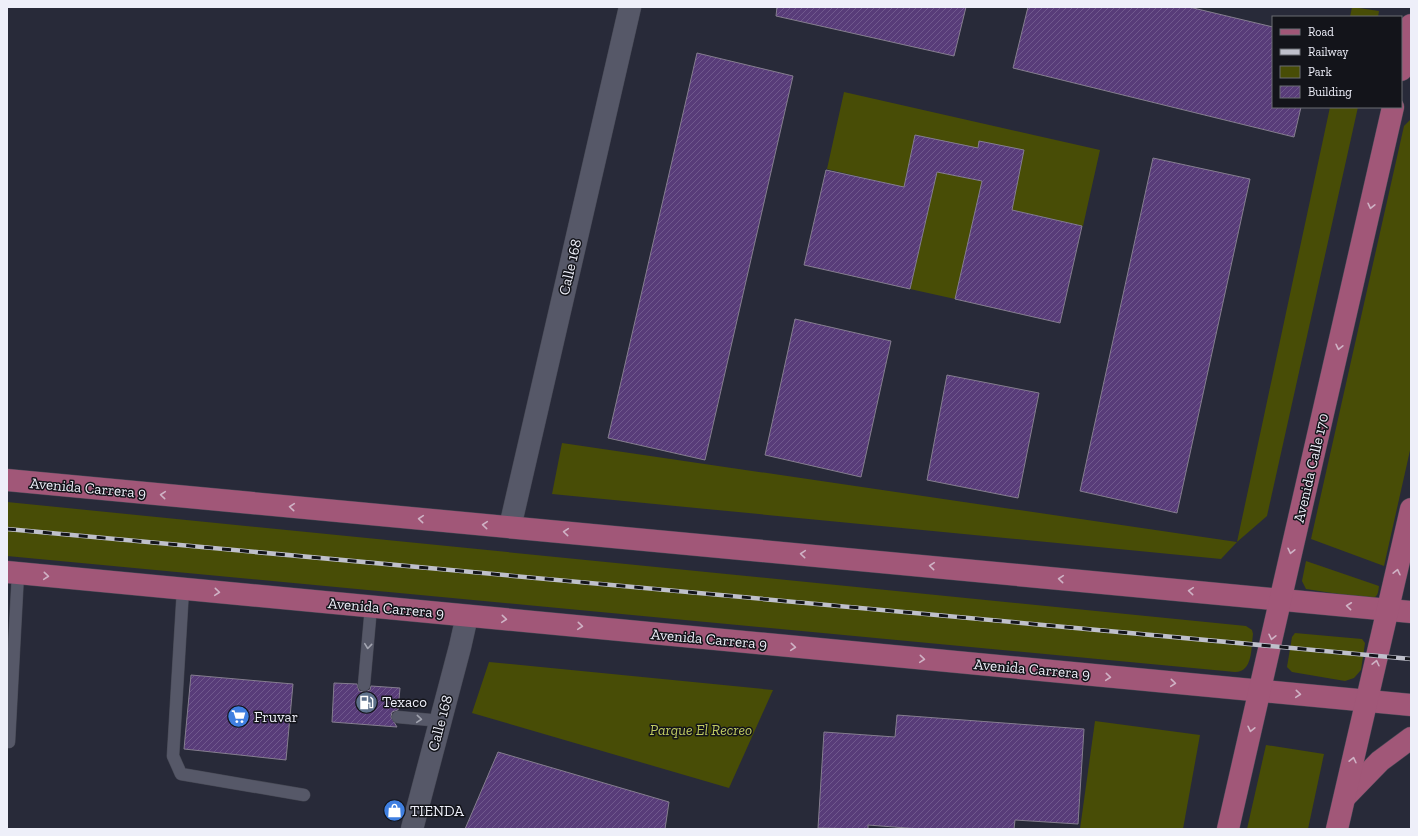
<svg xmlns="http://www.w3.org/2000/svg" width="1418" height="836" font-family="'Zilla Slab',serif">
	<style>
		.green { fill: #484d06; fill-rule: evenodd }
		.building { fill: url(#building-hatch); stroke: #857e8f }
		.lines { fill: none; stroke-linecap: round; stroke-linejoin: round }
		.service-casing { stroke: #464854; stroke-width: 13 }
		.minor-casing { stroke: #464854; stroke-width: 23 }
		.primary-casing { stroke: #464854; stroke-width: 23 }
		.service { stroke: #565868; stroke-width: 12 }
		.minor { stroke: #565868; stroke-width: 22 }
		.primary { stroke: #a15778; stroke-width: 22 }
		.rail-casing { stroke: #bfc0cb; stroke-width: 4.5 }
		.rail { stroke: #13141a; stroke-width: 3; stroke-dasharray: 9; stroke-linecap: butt }
		.oneway { stroke: #cfb2c5 }
		.oneway2 { stroke: #a2a4b0 }
		.labels { text-anchor: middle; dominant-baseline: central; stroke-width: 3; stroke-linejoin: round; paint-order: stroke }
		.street-label { font-size: 15px; fill: #eeeff9; stroke: #13141a }
		.poi-label { font-size: 15px; fill: #eeeff9; stroke: #13141a; text-anchor: start }
		.park-label { font-size: 15px; font-style: italic; fill: #c0cb61; stroke: #13141a }
	</style>
	<defs>
		<pattern id="building-hatch" width="6" height="6" patternUnits="userSpaceOnUse"><rect width="6" height="6" fill="#583c79"/><path d="M-1 1l2-2M0 6l6-6M5 7l2-2" fill="none" stroke="#70588d"/></pattern>
	</defs>
	<rect width="100%" height="100%" fill="#282a39"/>
	<g class="green">
		<path d="M1352,7L1379,11L1378,17H1350Z"/>
		<path d="M844,92L1100,150L1083,226L995,206L955,299L910,289L932,194L827,169ZM915,135L961,145L976,157L980,141L1024,151L1016,189L971,179L910,159Z"/>
		<path d="M1330,107H1358L1267,516L1237,542L1221,559L552,494L562,443L1237,542Z"/>
		<path d="M1411,119V446L1384,566L1311,539L1404,126Z"/>
		<path d="M7,502L1246,626L1252,630L1253,634C1251,648 1253,672 1235,672L7,556Z"/>
		<path d="M1306,561L1379,586C1378,593 1378,597 1371,599L1306,589L1302,581Z"/>
		<path d="M1295,633L1362,639L1365,643L1361,670L1354,678L1345,681L1292,672L1287,667L1292,637Z"/>
		<path d="M489,662L773,690L729,788L472,713Z"/>
		<path d="M1095,721L1200,735L1183,829H1080Z"/>
		<path d="M1266,745L1324,754L1308,829H1247Z"/>
	</g>
	<g class="building">
		<path d="M777,7H966L954,56L776,16Z"/>
		<path d="M1028,7H1189L1273,27V107H1301L1294,137L1013,68Z"/>
		<path d="M697,53L793,76L705,460L608,438Z"/>
		<path d="M915,135L978,148L979,141L1024,150L1012,210L1082,226L1060,323L955,299L982,181L937,172L910,289L804,265L826,170L904,187Z"/>
		<path d="M1153,158L1250,179L1177,513L1080,491Z"/>
		<path d="M795,319L891,341L861,477L765,455Z"/>
		<path d="M947,375L1039,393L1018,498L927,480Z"/>
		<path d="M191,675L293,684L286,760L184,749Z"/>
		<path d="M334,683L357,684L359,691L364,692L370,690L371,686L400,688L398,710L392,712L391,717L397,727L332,722Z"/>
		<path d="M897,715L1084,729L1078,824L1015,820L1014,829H920L868,825V829L818,828L824,732L895,737Z"/>
		<path d="M498,752L669,802L665,829H465Z"/>
	</g>
	<g class="lines">
		<defs>
			<g id="service">
				<path d="M183,589L173,756L181,774L304,795"/>
				<path d="M364,685L371,607"/>
				<path d="M398,717L441,721"/>
				<path d="M9,742L18,573"/>
			</g>
			<g id="minor">
				<path d="M510,527L630,7"/>
				<path d="M412,829L460,647L467,616"/>
			</g>
			<g id="primary">
				<path d="M1401,70L1411,25"/>
				<path d="M7,480L1411,612"/>
				<path d="M7,572L1411,705"/>
				<path d="M1345,797L1380,761L1411,738"/>
				<path d="M1228,829L1393,107"/>
				<path d="M1337,829L1411,509"/>
			</g>
		</defs>
		<use href="#service" class="service-casing"/>
		<use href="#minor" class="minor-casing"/>
		<use href="#primary" class="primary-casing"/>
		<use href="#service" class="service"/>
		<use href="#minor" class="minor"/>
		<use href="#primary" class="primary"/>
		<defs>
			<path id="rail" d="M7,529L1411,659"/>
		</defs>
		<use href="#rail" class="rail-casing"/>
		<use href="#rail" class="rail"/>
	</g>
	<defs><path id="oneway-chevron" d="M-2-3.5L2.5 0L-2 3.5" fill="none" stroke-width="1.6" stroke-linecap="round" stroke-linejoin="round"/></defs>
	<g class="oneway">
		<use href="#oneway-chevron" transform="translate(1371 206) rotate(103)"/>
		<use href="#oneway-chevron" transform="translate(1339 347) rotate(103)"/>
		<use href="#oneway-chevron" transform="translate(163 495) rotate(-175)"/>
		<use href="#oneway-chevron" transform="translate(292 507) rotate(-175)"/>
		<use href="#oneway-chevron" transform="translate(421 519) rotate(-175)"/>
		<use href="#oneway-chevron" transform="translate(485 525) rotate(-175)"/>
		<use href="#oneway-chevron" transform="translate(566 532) rotate(-175)"/>
		<use href="#oneway-chevron" transform="translate(1291 551) rotate(103)"/>
		<use href="#oneway-chevron" transform="translate(803 554) rotate(-175)"/>
		<use href="#oneway-chevron" transform="translate(932 566) rotate(-175)"/>
		<use href="#oneway-chevron" transform="translate(1397 572) rotate(-77)"/>
		<use href="#oneway-chevron" transform="translate(46 576) rotate(5)"/>
		<use href="#oneway-chevron" transform="translate(1061 579) rotate(-175)"/>
		<use href="#oneway-chevron" transform="translate(1191 591) rotate(-175)"/>
		<use href="#oneway-chevron" transform="translate(217 592) rotate(5)"/>
		<use href="#oneway-chevron" transform="translate(1349 606) rotate(-174)"/>
		<use href="#oneway-chevron" transform="translate(504 619) rotate(5)"/>
		<use href="#oneway-chevron" transform="translate(580 626) rotate(5)"/>
		<use href="#oneway-chevron" transform="translate(1272 637) rotate(103)"/>
		<use href="#oneway-chevron" transform="translate(793 647) rotate(5)"/>
		<use href="#oneway-chevron" transform="translate(922 659) rotate(5)"/>
		<use href="#oneway-chevron" transform="translate(1376 663) rotate(-77)"/>
		<use href="#oneway-chevron" transform="translate(1108 677) rotate(5)"/>
		<use href="#oneway-chevron" transform="translate(1173 683) rotate(5)"/>
		<use href="#oneway-chevron" transform="translate(1298 694) rotate(5)"/>
		<use href="#oneway-chevron" transform="translate(1251 729) rotate(103)"/>
		<use href="#oneway-chevron" transform="translate(1353 760) rotate(-77)"/>
	</g>
	<g class="oneway2">
		<use href="#oneway-chevron" transform="translate(368 646) rotate(96)"/>
		<use href="#oneway-chevron" transform="translate(419 719) rotate(5)"/>
	</g>
	<defs>
		<symbol id="fuel-disc" viewBox="-11 -11 22 22"><circle r="9.5" fill="#5c6f8a" stroke="#13141a"/><path d="M-5.5-6h7V0h2V4h1.3V-2.5L3-4.5l.8-.8L6-3V5H2.5V1h-1V6h-7ZM-4.2-4.7v3.2H.2V-4.7Z" fill="#fff"/></symbol>
		<symbol id="supermarket-disc" viewBox="-11 -11 22 22"><circle r="9.5" fill="#3f7fe0" stroke="#13141a"/><path d="M-6-5.5h2.5l.6 2H6L4.5 2H-2.5L-4.4-4H-6ZM-1.5 3.2a1.3 1.3 0 1 0 .1 0ZM3 3.2a1.3 1.3 0 1 0 .1 0Z" fill="#fff"/></symbol>
		<symbol id="shop-disc" viewBox="-11 -11 22 22"><circle r="9.5" fill="#3f7fe0" stroke="#13141a"/><path d="M-5-2.5h2.3a2.7 3.5 0 0 1 5.4 0H5L5.5 6h-11ZM-1.5-2.5h3a1.5 2.3 0 0 0-3 0Z" fill="#fff"/></symbol>
	</defs>
	<g fill-rule="evenodd">
		<use href="#fuel-disc" x="354" y="690" width="25" height="25"/>
		<use href="#supermarket-disc" x="226" y="704" width="25" height="25"/>
		<use href="#shop-disc" x="382" y="798" width="25" height="25"/>
	</g>
	<g class="labels">
		<g class="street-label">
			<text transform="translate(570 267) rotate(-77)">Calle 168</text>
			<text transform="translate(1311 468) rotate(-77)">Avenida Calle 170</text>
			<text transform="translate(88 488) rotate(5)">Avenida Carrera 9</text>
			<text transform="translate(386 608) rotate(5)">Avenida Carrera 9</text>
			<text transform="translate(709 639) rotate(5)">Avenida Carrera 9</text>
			<text transform="translate(1032 669) rotate(5)">Avenida Carrera 9</text>
			<text transform="translate(440 723) rotate(-75)">Calle 168</text>
		</g>
		<g class="poi-label">
			<text x="382" y="702">Texaco</text>
			<text x="254" y="717">Fruvar</text>
			<text x="410" y="811">TIENDA</text>
		</g>
		<g class="park-label">
			<text x="701" y="730">Parque El Recreo</text>
		</g>
	</g>
	<rect width="1418" height="836" fill="none" stroke="#eeeff9" stroke-width="16"/>
	<rect x="1272" y="16" width="130" height="92" fill="#13141a" stroke="#6b6c73"/>
	<rect x="1280" y="29" width="20" height="6" fill="#a15778" stroke="#6b6c73"/>
	<text x="1308" y="36" font-size="12" fill="#eeeff9">Road</text>
	<rect x="1280" y="49" width="20" height="6" fill="#bfc0cb" stroke="#6b6c73"/>
	<text x="1308" y="56" font-size="12" fill="#eeeff9">Railway</text>
	<rect x="1280" y="66" width="20" height="12" fill="#484d06" stroke="#6b6c73"/>
	<text x="1308" y="76" font-size="12" fill="#eeeff9">Park</text>
	<rect x="1280" y="86" width="20" height="12" fill="url(#building-hatch)" stroke="#6b6c73"/>
	<text x="1308" y="96" font-size="12" fill="#eeeff9">Building</text>
</svg>
